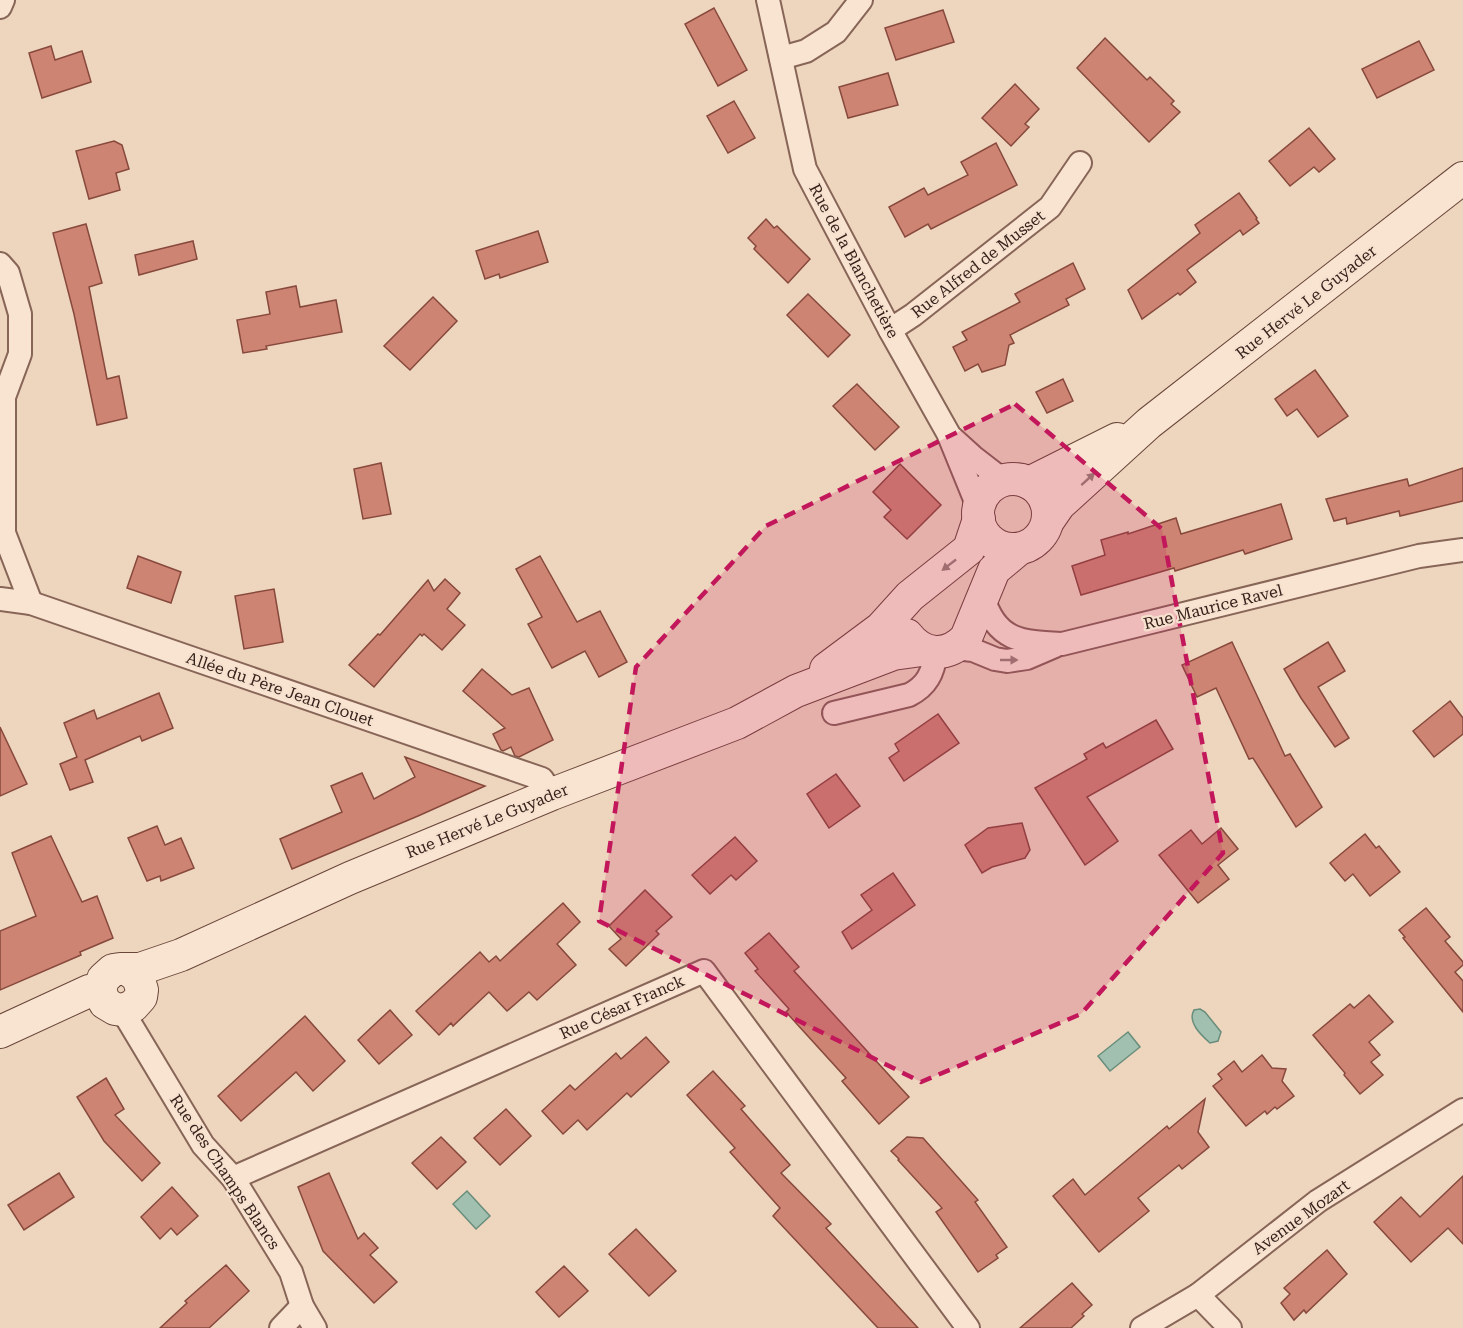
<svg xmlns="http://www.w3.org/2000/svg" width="1463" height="1328" font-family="'Roboto Serif',serif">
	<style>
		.water { fill: #a2c0b0; stroke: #698e7c; stroke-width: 1.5 }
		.building { fill: #ce8473; stroke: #87493c; stroke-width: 1.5 }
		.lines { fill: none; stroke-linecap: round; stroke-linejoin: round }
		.street-casing { stroke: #876557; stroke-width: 26 }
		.secondary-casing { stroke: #69473a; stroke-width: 34 }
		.street { stroke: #f9e4d2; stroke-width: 22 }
		.secondary { stroke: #f9e4d2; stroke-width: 32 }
		.oneway { fill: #988377 }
		.marked { fill: #c2185b; fill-opacity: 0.2; stroke: #c2185b; stroke-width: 4.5; stroke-dasharray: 12 8; stroke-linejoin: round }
		.labels { text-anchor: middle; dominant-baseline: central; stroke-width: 4.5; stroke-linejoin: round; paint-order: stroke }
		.street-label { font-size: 16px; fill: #36221c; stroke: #f6e1ce }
	</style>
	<rect width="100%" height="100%" fill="#eed5be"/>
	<g class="water">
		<path d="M1200,1009L1205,1012L1221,1032L1218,1041L1210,1043C1201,1035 1187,1022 1194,1010Z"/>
		<path d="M1128,1032L1140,1047L1110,1071L1098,1056Z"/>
		<path d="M467,1191L490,1216L476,1229L453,1204Z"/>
	</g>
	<g class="building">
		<path d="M714,8L747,70L718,86L685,24Z"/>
		<path d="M943,10L954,42L896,60L885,28Z"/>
		<path d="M1105,38L1147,80L1150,77L1174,101L1171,104L1180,112L1149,142L1077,68Z"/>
		<path d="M1419,41L1434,70L1377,98L1362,69Z"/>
		<path d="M51,46L55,60L82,51L91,82L42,98L29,53Z"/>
		<path d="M888,73L898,105L848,118L839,87Z"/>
		<path d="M1015,84L1039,109L1025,124L1029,127L1011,146L982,118Z"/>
		<path d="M734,101L755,138L728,153L707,116Z"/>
		<path d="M1309,128L1335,159L1319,172L1314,167L1290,186L1269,161Z"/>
		<path d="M114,141L122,145L129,169L116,173L120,190L89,199L76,151Z"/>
		<path d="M996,143L1017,185L931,229L928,224L905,237L889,207L924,188L928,195L968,175L961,162Z"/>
		<path d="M1239,193L1257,218L1256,219L1259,223L1243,235L1240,230L1187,270L1196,282L1180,295L1178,293L1142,319L1128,290L1200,233L1195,225Z"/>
		<path d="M766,219L774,228L777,226L810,259L788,283L754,249L756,246L748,238Z"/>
		<path d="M86,224L102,283L89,287L107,379L119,376L127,418L97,425L74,314L53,233Z"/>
		<path d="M538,231L548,262L500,278L499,274L485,279L476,251Z"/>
		<path d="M193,241L197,259L139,275L135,255Z"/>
		<path d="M1073,263L1085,289L1066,299L1069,305L1010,335L1014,343L1009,345L1005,365L982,372L978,364L965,371L953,347L967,340L962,332L1020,302L1015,294Z"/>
		<path d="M296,286L300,307L336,300L342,332L266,346L267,349L243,353L237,320L270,314L266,292Z"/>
		<path d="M808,294L850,335L828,357L787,315Z"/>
		<path d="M433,297L457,321L410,370L384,346Z"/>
		<path d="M1315,370L1348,416L1318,437L1297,409L1287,416L1275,399Z"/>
		<path d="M1063,379L1073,401L1047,413L1036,392Z"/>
		<path d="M857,384L899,427L875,450L833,406Z"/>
		<path d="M381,463L391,514L363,519L354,469Z"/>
		<path d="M900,464L941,505L907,539L884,517L891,510L873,492Z"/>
		<path d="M1463,468V501L1400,516L1399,511L1347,524L1346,518L1334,521L1326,499L1407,479L1409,486Z"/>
		<path d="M1281,504L1292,539L1245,554L1243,550L1175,571L1174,568L1081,595L1072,566L1105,555L1101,540L1128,532V534L1176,518L1181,534Z"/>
		<path d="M138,556L181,572L171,603L127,588Z"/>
		<path d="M540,556L577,622L600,611L627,662L599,677L585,651L552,668L528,624L542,617L516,569Z"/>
		<path d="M445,579L460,593L447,609L465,625L442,650L424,634L422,636L420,634L374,687L349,665L378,634L380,635L428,580L434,591Z"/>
		<path d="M274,589L283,642L244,649L235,596Z"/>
		<path d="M1232,642L1285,756L1290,754L1322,807L1296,827L1253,758L1249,759L1216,688L1197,697L1182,665Z"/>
		<path d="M1328,642L1345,671L1318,687L1349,738L1335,747L1301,698L1284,669Z"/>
		<path d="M482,669L512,695L529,688L553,740L519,757L515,756L511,747L503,751L501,750L493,734L505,728L463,691Z"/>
		<path d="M159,693L173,728L142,741L140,736L85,760L93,782L70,790L60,764L77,757L64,723L94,710L97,719Z"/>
		<path d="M1450,701L1463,718V734L1434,757L1413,731Z"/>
		<path d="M938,714L959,743L904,781L889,758L899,751L895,744Z"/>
		<path d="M1156,720L1173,749L1087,797L1118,841L1085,865L1035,788L1087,759L1084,754L1103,743L1106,748Z"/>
		<path d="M0,727L27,784L0,796Z"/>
		<path d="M405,757L485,786L418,816L292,869L280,839L342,812L331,786L362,773L374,799L415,777Z"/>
		<path d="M836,774L860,806L829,828L807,794Z"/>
		<path d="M1022,823L1030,850L1025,858L992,867L982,873L965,845L988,828Z"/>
		<path d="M157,826L165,845L181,838L194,868L161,881L160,876L147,881L128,838Z"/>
		<path d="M1221,828L1238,849L1218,865L1229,879L1198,903L1159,855L1191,830L1202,844Z"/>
		<path d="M1365,834L1376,848L1379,846L1400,872L1370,896L1353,874L1345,881L1330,863Z"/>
		<path d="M51,836L82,902L97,896L113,938L80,952L81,955L0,990V931L36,916L12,853Z"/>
		<path d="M735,837L757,861L736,880L731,875L710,894L692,875Z"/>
		<path d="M893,873L915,905L852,949L842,932L872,910L861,895Z"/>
		<path d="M645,890L672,917L656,931L659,934L626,966L609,949L621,939L609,926Z"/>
		<path d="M563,903L580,922L557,944L576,965L537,1000L529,992L507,1011L489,992L453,1026L451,1023L439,1035L416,1011L480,952L489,962L496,956L500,961Z"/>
		<path d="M1426,908L1450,937L1445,941L1463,962V965L1455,972L1463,981V1012L1403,938L1405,937L1399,930Z"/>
		<path d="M769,933L799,967L794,971L909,1097L879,1124L842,1081L846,1078L786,1012L789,1009L755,971L758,969L745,953Z"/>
		<path d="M1369,995L1393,1022L1369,1042L1380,1055L1371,1062L1383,1075L1360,1094L1344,1075L1345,1073L1313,1035L1350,1004L1354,1008Z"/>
		<path d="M390,1010L412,1035L379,1064L358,1040Z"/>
		<path d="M305,1016L345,1061L313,1091L296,1072L241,1121L218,1096Z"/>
		<path d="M646,1037L669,1062L631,1097L627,1093L587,1130L578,1120L563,1134L542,1111L570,1085L575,1090L616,1053L621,1059Z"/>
		<path d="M1262,1055L1272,1068L1286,1069L1282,1081L1294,1096L1277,1109L1275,1107L1267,1114L1265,1111L1246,1126L1213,1086L1222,1079L1218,1074L1234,1061L1242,1072Z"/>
		<path d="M713,1071L745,1106L741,1109L790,1165L781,1173L831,1224L826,1228L918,1328H878L773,1216L780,1208L730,1152L735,1148L687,1095Z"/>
		<path d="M106,1078L124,1109L115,1115L160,1163L142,1181L104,1141L77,1097Z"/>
		<path d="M1205,1099L1198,1132L1209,1147L1182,1169L1179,1165L1138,1198L1149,1211L1099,1252L1053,1196L1073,1179L1085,1195L1167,1126L1169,1129Z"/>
		<path d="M506,1109L531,1136L500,1165L474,1138Z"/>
		<path d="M441,1137L466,1162L437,1189L412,1163Z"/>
		<path d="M907,1137L923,1138L978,1200L975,1202L1007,1247L996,1255L998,1258L978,1272L936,1212L942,1208L898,1160L899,1159L891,1151Z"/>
		<path d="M59,1173L74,1197L24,1230L8,1205Z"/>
		<path d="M329,1173L358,1239L364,1233L378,1248L370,1255L397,1282L374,1303L323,1251L298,1187Z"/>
		<path d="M1463,1176V1244L1448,1228L1411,1262L1374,1222L1401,1197L1420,1217Z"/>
		<path d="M172,1187L198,1216L177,1235L171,1228L160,1239L141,1217Z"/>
		<path d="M636,1229L676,1271L649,1296L609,1254Z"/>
		<path d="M1327,1250L1347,1274L1306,1313L1304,1310L1294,1320L1281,1303L1290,1294L1284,1288Z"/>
		<path d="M226,1265L249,1291L209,1328H160L187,1303L185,1301Z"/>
		<path d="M564,1266L588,1291L559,1317L536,1292Z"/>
		<path d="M1072,1283L1092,1305L1082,1314L1084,1316L1071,1328H1020Z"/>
	</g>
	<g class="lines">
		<defs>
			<g id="street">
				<path d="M768,0L805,169L890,330L948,433L979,509"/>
				<path d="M0,7L3,0"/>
				<path d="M781,58L806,51L836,32L861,0"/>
				<path d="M0,264L8,273L20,314V354L4,397V533L31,603"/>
				<path d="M890,330L913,315L1050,207L1080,163"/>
				<path d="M952,438L973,457L1004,481"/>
				<path d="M983,597C996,641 1021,642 1062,644L1419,556L1463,550"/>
				<path d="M0,599L31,603L542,779L552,794"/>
				<path d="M954,648L973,650L995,659L1007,661L1027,658L1055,646"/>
				<path d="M834,713L909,695C927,686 933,673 936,653"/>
				<path d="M122,1010L203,1145L233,1178L291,1272L302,1306L315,1328"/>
				<path d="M233,1178L704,971L968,1328"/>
				<path d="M1198,1295L1230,1328"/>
				<path d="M281,1328L302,1306"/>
				<path d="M1142,1328L1198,1295L1318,1201L1463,1110"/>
			</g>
			<g id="secondary">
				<circle cx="1013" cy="514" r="35"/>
				<path d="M1029,483L1117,439"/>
				<path d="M1048,521L1059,505L1149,423L1463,178"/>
				<path d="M907,635C923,656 947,658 966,638L994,570L1019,549"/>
				<path d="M826,669L881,628L910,596L969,549L979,519"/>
				<path d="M127,969L138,977L142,990L141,997L133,1006L122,1010L115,1009L105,1003L100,991L103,979L113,970L120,969H140L181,955L350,878L552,794L737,723L796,691L893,654L922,650"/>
				<path d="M0,1032L89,991L100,990"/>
			</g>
		</defs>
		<use href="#street" class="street-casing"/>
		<use href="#secondary" class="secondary-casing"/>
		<use href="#street" class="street"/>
		<use href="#secondary" class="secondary"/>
	</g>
	<defs><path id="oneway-solid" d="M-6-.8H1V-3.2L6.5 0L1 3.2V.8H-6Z" transform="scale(1.5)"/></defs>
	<g class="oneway">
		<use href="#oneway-solid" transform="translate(1088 479) rotate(-42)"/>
		<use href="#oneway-solid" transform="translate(949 565) rotate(142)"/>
		<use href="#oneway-solid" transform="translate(1009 660)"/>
	</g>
	<path class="marked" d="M1015,404L1162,529L1223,853L1081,1014L921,1082L599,921L636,667L766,526Z"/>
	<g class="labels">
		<g class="street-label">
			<text transform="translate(854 261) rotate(62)">Rue de la Blanchetière</text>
			<text transform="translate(978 264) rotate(-38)">Rue Alfred de Musset</text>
			<text transform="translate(1306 302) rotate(-38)">Rue Hervé Le Guyader</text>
			<text transform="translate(1213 607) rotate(-14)">Rue Maurice Ravel</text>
			<text transform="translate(280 689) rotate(19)">Allée du Père Jean Clouet</text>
			<text transform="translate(487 821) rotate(-22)">Rue Hervé Le Guyader</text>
			<text transform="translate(622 1007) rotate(-24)">Rue César Franck</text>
			<text transform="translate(225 1172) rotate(56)">Rue des Champs Blancs</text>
			<text transform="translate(1301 1217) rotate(-36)">Avenue Mozart</text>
		</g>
	</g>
</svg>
